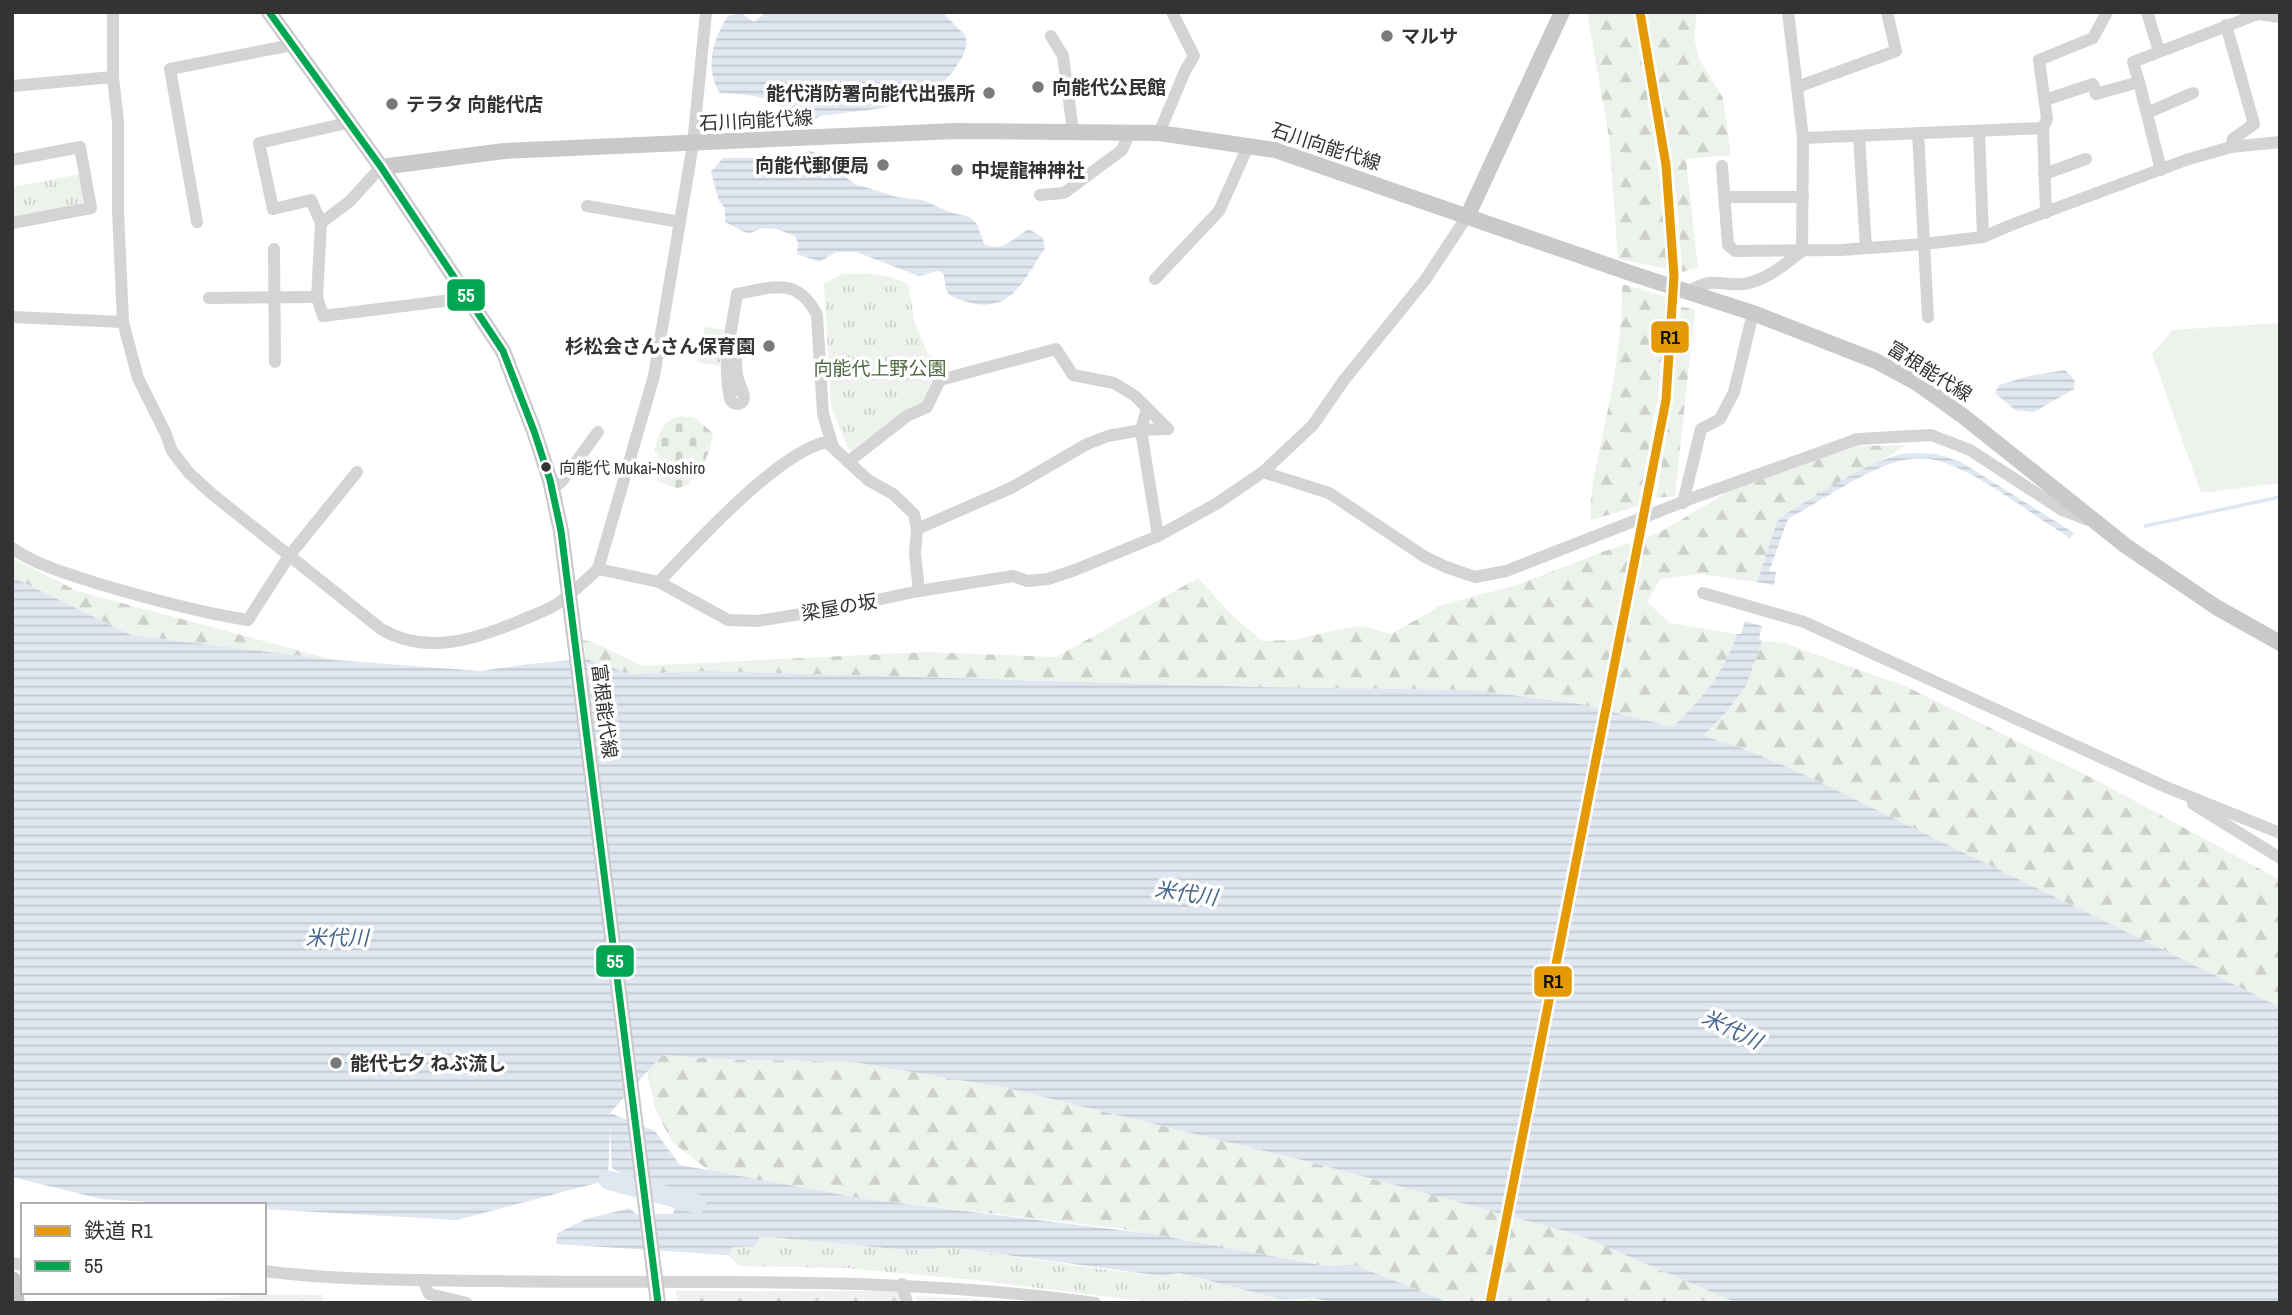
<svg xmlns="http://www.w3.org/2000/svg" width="2292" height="1315" font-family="'Archivo Narrow','Noto Sans JP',sans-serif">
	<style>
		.grass { fill: url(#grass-tufts) }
		.forest { fill: url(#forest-firs) }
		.cemetery { fill: url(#cemetery-stones) }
		.pitch { fill: #eef2ec }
		.water { fill: url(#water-rules) }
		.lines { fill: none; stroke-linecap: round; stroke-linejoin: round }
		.stream { stroke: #e0e7f0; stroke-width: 3.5 }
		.river { stroke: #e0e7f0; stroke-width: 19 }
		.minor-tunnel { stroke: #d6d6d6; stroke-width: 12; stroke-dasharray: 12 6; stroke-linecap: butt }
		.minor { stroke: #d4d4d4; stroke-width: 12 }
		.major { stroke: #c9c9c9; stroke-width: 16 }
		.highway { stroke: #c4c4c4; stroke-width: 18 }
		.bus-1-casing { stroke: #fff; stroke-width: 12 }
		.bus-1 { stroke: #00a651; stroke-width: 7 }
		.rail-1-casing { stroke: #fff; stroke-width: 14 }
		.rail-1 { stroke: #e39a05; stroke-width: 9 }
		.poi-dot { fill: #7a7a7a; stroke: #fff; stroke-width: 2.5 }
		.bus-dot { fill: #333; stroke: #fff; stroke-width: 2.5 }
		.labels { text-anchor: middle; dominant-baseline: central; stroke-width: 7; stroke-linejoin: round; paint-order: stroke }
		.bus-label { font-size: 17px; fill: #333; stroke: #fff; text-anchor: start }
		.poi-label { font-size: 19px; font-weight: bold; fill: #333; stroke: #fff; text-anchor: start }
		.street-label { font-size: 19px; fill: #333; stroke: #fff }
		.park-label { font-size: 19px; fill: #506a44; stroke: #fff }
		.water-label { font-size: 21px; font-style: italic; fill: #48678d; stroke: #fff }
		.line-badge { stroke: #fff; stroke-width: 2.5 }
		.badge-label { font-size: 19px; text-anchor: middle; font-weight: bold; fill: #fff }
		.pale-badge-label { font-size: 19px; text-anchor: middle; font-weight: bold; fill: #111 }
	</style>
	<defs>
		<pattern id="grass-tufts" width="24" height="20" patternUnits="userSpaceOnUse" patternTransform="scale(1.75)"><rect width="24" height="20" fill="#eef2ec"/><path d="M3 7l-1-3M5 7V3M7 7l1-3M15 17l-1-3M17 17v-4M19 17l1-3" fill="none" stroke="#cdd0cb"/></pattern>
		<pattern id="forest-firs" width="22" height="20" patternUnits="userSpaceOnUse" patternTransform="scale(1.75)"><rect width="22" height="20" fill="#eef2ec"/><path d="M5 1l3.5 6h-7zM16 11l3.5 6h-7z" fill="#cdd0cb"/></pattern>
		<pattern id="cemetery-stones" width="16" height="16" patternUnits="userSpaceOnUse" patternTransform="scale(1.75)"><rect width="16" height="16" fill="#eef2ec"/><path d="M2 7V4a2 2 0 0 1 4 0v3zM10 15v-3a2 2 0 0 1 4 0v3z" fill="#cdd0cb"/></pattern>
		<pattern id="water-rules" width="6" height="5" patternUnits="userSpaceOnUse" patternTransform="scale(1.75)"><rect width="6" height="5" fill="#e0e7f0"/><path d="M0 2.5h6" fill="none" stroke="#c1c7ce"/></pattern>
	</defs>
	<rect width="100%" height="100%" fill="#fff"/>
	<g class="grass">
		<path d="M81,174L87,204L12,217V187Z"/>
		<path d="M842,274C866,274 887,273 908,284L915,324L928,354L944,364L946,376L924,404L856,454L847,447L831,405L824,284Z"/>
		<path d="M705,327L727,330L722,366L697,362Z"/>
		<path d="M760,1236L906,1250L954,1248L1100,1269L1162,1276L1179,1273L1280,1299L1314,1298L1336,1303H1159L975,1280L845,1268L739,1266L728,1255L732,1247Z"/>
		<path d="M254,1294L323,1295L324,1303L199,1301Z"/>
		<path d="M916,1296L1032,1302L1035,1303H918Z"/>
	</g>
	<g class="forest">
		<path d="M1587,12H1634C1649,98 1662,183 1668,269L1618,259L1609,137Z"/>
		<path d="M1647,12H1697L1694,36L1699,59L1723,98L1731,155L1686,159L1698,268L1682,272L1677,200Z"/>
		<path d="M1622,284L1667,297L1658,397L1638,506L1591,520C1589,491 1597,462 1603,434C1613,385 1623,334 1622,284Z"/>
		<path d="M1681,307L1695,309L1675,496L1656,498L1668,427Z"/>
		<path d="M1906,445C1871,470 1803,495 1780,527C1769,541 1764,565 1757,582L1700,574L1660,579L1647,602L1670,623L1737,634C1722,676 1704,696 1673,727L1580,704L1472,690L1258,687L711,671L630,674L586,659L583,640L595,643L642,666L924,652L1056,657L1198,578L1233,616L1262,641L1293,640L1332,631L1363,626L1391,634L1442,605L1517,585L1602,552L1657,534L1733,489L1858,446Z"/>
		<path d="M12,558L77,591L334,660L131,635L12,577Z"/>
		<path d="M1762,641L1784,643L1907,687L2098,781L2280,880V1007L1799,772L1734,745L1703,736L1727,711L1746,686Z"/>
		<path d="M662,1055L717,1059L853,1062L1007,1088L1310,1162L1579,1235L1737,1303H1450L1355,1265L1325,1266L1117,1228L859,1198L711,1172L672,1142L655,1108L647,1071Z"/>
		<path d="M676,1291H898L902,1303H677Z"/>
	</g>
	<path class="cemetery" d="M681,416L696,419L713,433C710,456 702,467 688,485L677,488L658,482L656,469L658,455L654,452C659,434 661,421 681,416Z"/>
	<path class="pitch" d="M2280,323V483L2201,493L2152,354L2172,330Z"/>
	<g class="water">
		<path d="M766,12H942L965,35L967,43L963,56L952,73L935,90L883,108L820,116L812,121V125L806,127L803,116C790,112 779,104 766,99C752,94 735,94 720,93C704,68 713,39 728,16L741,13L754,22Z"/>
		<path d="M809,151L814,152L818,160L831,166L855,184L897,197L923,200L949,212L970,217L977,224L984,244C1002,253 1013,238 1029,229L1043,238L1045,248C1025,277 1012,315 968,302C962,300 952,298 948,293C944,288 946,280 943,273L937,271L919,276L856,252H836L820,262L797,254L798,243L795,236L777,229L763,228L750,233L744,232L725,222V208L719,201L711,172L723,158H788Z"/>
		<path d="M2065,370L2075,381L2074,389L2034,412L2015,410L1995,393L1999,385L2029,376Z"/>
		<path d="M1937,454L1961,462L2074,533L2070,538C2032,515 1981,474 1940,461C1927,457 1906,458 1892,463C1856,476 1822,500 1788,519L1769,571L1776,572L1774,585L1757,582L1777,522L1784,515C1816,496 1862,465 1898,455C1910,452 1924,454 1937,454Z"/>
		<path d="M12,577L131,635L334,660L480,671L529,664L586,659L630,674L711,671L1258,687L1472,690L1580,704L1673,727C1704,696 1722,676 1737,634H1741L1745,621L1762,626L1759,639L1762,641L1746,686L1727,711L1703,736L1734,745L1799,772L2280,1007V1303H1737L1579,1235L1310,1162L1007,1088L853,1062L717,1059L662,1055L610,1113L655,1131L680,1165L859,1198L1152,1234L1325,1266L1355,1265L1450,1303H1336L1314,1298L1280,1299L1179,1273L1162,1276L954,1248L906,1250L760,1236L755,1246L733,1247L728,1255L556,1244L558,1233L586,1219L630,1208L636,1214H673L676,1204L670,1191L630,1178L612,1168L610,1128L608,1180L457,1220L264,1209V1205H198L101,1199L12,1177Z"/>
	</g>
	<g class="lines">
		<path class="stream" d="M2145,526L2280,497"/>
		<path class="river" d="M608,1180L697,1204"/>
		<path class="minor-tunnel" d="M12,1263L23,1265"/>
		<g class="minor">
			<path d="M113,12V77L118,122V211L123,322L138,378L165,432L172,451L189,473L212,494L381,629C427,656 477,639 522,620C533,615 546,611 557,604C572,594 585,581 598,569L659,582L728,620L757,621L839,608L919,591L1013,576L1027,581L1048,579L1075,570L1158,536L1216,504L1263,472L1313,425L1344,380L1425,280L1468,215"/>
			<path d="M1788,12L1803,138L1802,251"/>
			<path d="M2147,12L2159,51"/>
			<path d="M2226,25L2254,124L2233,139L2231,147"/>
			<path d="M1051,36L1063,56L1073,131"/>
			<path d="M2139,82L2133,62L2258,14L2280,17"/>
			<path d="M12,86L113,77"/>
			<path d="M1797,87L1896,51L1887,12"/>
			<path d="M2045,100L2093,84L2096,94L2139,82L2161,170"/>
			<path d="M2147,113L2193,93"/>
			<path d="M2043,128L2046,213"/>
			<path d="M1979,131L1983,237"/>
			<path d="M1159,133L1185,71L1194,56L1172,12"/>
			<path d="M1918,133L1928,317"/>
			<path d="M1859,136L1866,248"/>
			<path d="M1803,138L2043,128L2047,119L2039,60L2093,38L2107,12"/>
			<path d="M12,160L80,147L91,208L12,223"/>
			<path d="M1722,166L1728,245L1735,251L1841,250L1924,244L1983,237L2011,225L2186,160L2231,147L2280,142"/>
			<path d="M381,167L350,201L321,223L317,297L323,316L468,298"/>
			<path d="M2044,174L2086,159"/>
			<path d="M1040,195L1064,193L1122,150L1130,132"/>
			<path d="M1725,197H1803"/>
			<path d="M587,206L680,222"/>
			<path d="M197,222L170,69L292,45"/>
			<path d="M321,223L311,200L273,209L259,143L347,123"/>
			<path d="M274,249L275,362"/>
			<path d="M1155,279L1219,211L1249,144"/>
			<path d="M1689,291C1716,276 1717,286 1743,284C1766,281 1785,264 1802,251"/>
			<path d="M209,298L317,297"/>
			<path d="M12,317L123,322"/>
			<path d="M735,348L737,376L743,393"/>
			<circle cx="737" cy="397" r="7"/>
			<path d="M730,398C722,363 732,328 737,294C771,288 797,275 817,315L823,414L833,447"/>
			<path d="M1147,408L1141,430L1158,536"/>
			<path d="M848,462L907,416L927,407L940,380L1056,349L1073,375L1114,383L1135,396L1168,429"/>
			<path d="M1263,472L1329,493L1425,557L1446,567L1475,577L1506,571L1698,496L1858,439L1931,435L1970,450L2062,510L2088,520"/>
			<path d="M552,489L562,481L598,432"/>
			<path d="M1683,503L1701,429L1720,419L1734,392L1753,313"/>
			<path d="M917,529L1011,488L1087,444L1108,436L1141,430L1168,429"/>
			<path d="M12,548C36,565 68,574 96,583C146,598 196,612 248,620L289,556L357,472"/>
			<path d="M598,569L654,376L693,144L706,12"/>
			<path d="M659,582C694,545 779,451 827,442L868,480L893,494L914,514L917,529L915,554L919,591"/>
			<path d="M1703,593L1804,622L2166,787L2280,833"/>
			<path d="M2193,804L2280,858"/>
			<path d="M264,1271C341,1281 420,1280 497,1281C696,1284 897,1275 1095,1303"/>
			<path d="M423,1280L429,1294L467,1303"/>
			<path d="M902,1284L907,1303"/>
		</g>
		<g class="major">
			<path d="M269,12L381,167L503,351L534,431L550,480L561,531L658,1303"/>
			<path d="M381,167L504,151L956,131L1159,133L1275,150L1636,275L1753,313L1876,361L1917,383L1963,416L2126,546L2216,607L2280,643"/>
			<path d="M1468,215L1562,12"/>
		</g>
		<path class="highway" d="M12,1280L16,1303"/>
		<defs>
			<path id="bus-1" d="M269,12L381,167L503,351L534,431L550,480L561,531L658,1303"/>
		</defs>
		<use href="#bus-1" class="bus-1-casing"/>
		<use href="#bus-1" class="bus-1"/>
		<defs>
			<path id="rail-1" d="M1490,1303L1666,400L1674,276L1666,165L1640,12"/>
		</defs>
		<use href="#rail-1" class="rail-1-casing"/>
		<use href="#rail-1" class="rail-1"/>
	</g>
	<g class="poi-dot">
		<circle cx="1387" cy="36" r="7"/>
		<circle cx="1038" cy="87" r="7"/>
		<circle cx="989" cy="93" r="7"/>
		<circle cx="392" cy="104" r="7"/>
		<circle cx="883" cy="165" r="7"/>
		<circle cx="957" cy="170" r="7"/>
		<circle cx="769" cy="346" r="7"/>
		<circle cx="336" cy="1063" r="7"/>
	</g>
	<circle class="bus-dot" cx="546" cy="467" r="6"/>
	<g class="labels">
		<g class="bus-label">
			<text x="559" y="467">向能代 Mukai-Noshiro</text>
		</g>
		<g class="poi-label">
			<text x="1401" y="36">マルサ</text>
			<text x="1052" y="87">向能代公民館</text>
			<text x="975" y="93" text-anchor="end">能代消防署向能代出張所</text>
			<text x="406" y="104">テラタ 向能代店</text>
			<text x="869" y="165" text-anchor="end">向能代郵便局</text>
			<text x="971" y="170">中堤龍神神社</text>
			<text x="755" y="346" text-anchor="end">杉松会さんさん保育園</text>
			<text x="350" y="1063">能代七夕 ねぶ流し</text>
		</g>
		<g class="street-label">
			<text transform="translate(756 120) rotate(-3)">石川向能代線</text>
			<text transform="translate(1326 146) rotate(18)">石川向能代線</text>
			<text transform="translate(1930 371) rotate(32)">富根能代線</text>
			<text transform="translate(839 607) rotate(-10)">梁屋の坂</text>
			<text transform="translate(605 711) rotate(83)">富根能代線</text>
		</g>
		<g class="park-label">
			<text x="880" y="368">向能代上野公園</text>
		</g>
		<g class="water-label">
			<text transform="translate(1186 893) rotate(8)">米代川</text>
			<text x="337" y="937">米代川</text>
			<text transform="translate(1732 1029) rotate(26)">米代川</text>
		</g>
	</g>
	<g class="line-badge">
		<rect x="446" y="278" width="40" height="34" rx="7" fill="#00a651"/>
		<rect x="1650" y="320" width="40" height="34" rx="7" fill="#e39a05"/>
		<rect x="595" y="944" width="40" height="34" rx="7" fill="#00a651"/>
		<rect x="1533" y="965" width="40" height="33" rx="7" fill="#e39a05"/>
	</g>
	<g class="badge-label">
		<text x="466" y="302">55</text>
		<text x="615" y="968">55</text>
	</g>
	<g class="pale-badge-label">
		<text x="1670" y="344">R1</text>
		<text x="1553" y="988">R1</text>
	</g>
	<rect width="2292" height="1315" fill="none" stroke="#333333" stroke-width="28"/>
	<rect x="21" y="1203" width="245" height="91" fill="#ffffff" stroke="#adadad" stroke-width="2"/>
	<rect x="35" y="1226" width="35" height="10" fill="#e39a05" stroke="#adadad" stroke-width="2"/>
	<text x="84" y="1238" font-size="21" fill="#333333">鉄道 R1</text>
	<rect x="35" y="1261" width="35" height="10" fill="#00a651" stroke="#adadad" stroke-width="2"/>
	<text x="84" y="1273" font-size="21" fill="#333333">55</text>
</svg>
